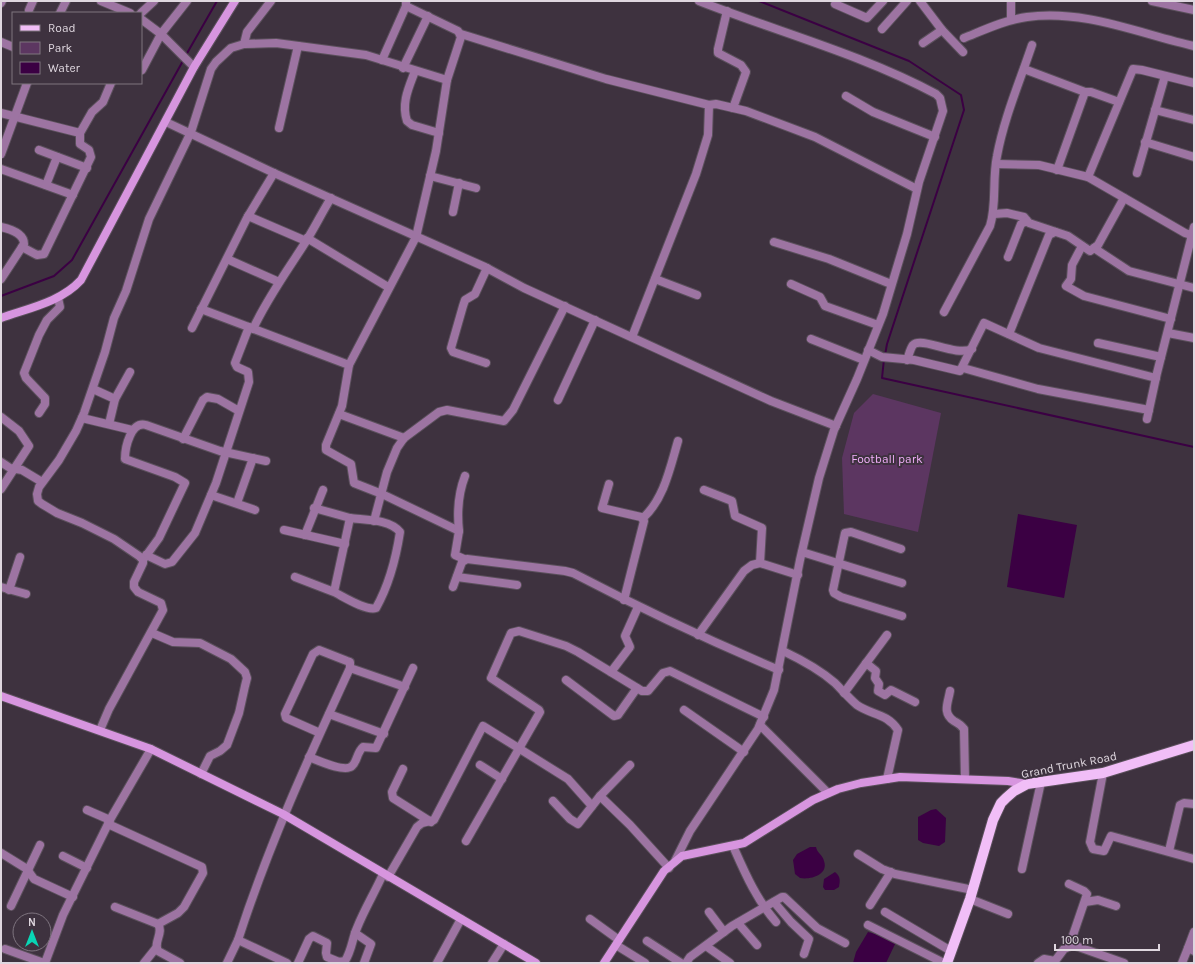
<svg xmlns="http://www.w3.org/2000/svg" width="1195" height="964" font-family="Karla,sans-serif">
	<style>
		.green { fill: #5c3661 }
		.water { fill: #3b0043 }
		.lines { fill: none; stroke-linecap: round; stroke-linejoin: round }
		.stream { stroke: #3b0043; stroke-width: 2 }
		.street-casing { stroke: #5b505c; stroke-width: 10 }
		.secondary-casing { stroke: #5b505c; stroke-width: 10 }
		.primary-casing { stroke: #5b505c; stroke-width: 12 }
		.street { stroke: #9d74a2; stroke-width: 8 }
		.secondary { stroke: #d795df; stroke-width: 8 }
		.primary { stroke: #f1bef7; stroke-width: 10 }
		.labels { text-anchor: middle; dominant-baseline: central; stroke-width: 4; stroke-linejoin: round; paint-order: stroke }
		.park-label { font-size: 12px; fill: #f0aef8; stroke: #3e323f }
		.street-label { font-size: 12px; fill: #dfd7df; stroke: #3e323f }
	</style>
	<rect width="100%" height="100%" fill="#3e323f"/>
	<path class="green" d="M873,394L941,413L918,532L844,514L842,458L854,413Z"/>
	<g class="water">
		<path d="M1018,514L1077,525L1064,598L1007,587Z"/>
		<path d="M936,809L946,818L945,842L939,846L923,843L918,840V817L931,810Z"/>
		<path d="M810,847H816C817,853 823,855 824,861C829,875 810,880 800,878L795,874L793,860L797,854Z"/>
		<path d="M835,872C841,877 840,881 839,887L834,890H825L823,887L824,879Z"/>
		<path d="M868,932L897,940L886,963H853L856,952Z"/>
	</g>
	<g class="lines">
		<g class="stream">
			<path d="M759,1L909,61L961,95L964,110L887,344L885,355"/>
			<path d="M186,55L217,1"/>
			<path d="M1,296L54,276L72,260L184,59"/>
			<path d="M884,359L882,378L1194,447"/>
		</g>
		<defs>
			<g id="street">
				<path d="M101,1L130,13"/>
				<path d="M920,1L942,30L963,52"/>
				<path d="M1152,1L1194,10"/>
				<path d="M1,3L2,1"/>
				<path d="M835,4L867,18L883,1"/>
				<path d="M29,10L33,1"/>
				<path d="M727,11L718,49V53L741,65L746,72L733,108"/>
				<path d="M60,13L66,1"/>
				<path d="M141,13L154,1"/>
				<path d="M141,19L161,34L194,67"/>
				<path d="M1011,20V1"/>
				<path d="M882,29L907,1"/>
				<path d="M461,34L606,79L709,105L708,135L696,174L632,337"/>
				<path d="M964,38C984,30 1005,20 1027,17C1084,9 1140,34 1194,46"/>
				<path d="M1,42L13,47"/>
				<path d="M923,43L942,30"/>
				<path d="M244,44L247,32L271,1"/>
				<path d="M382,60L406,6"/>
				<path d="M403,68L428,16"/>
				<path d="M1024,69L1085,92H1091L1119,102"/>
				<path d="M142,70L161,34L187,1"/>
				<path d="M415,71C409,87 401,103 407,121L412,125L439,133"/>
				<path d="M846,96L873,112L935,137"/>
				<path d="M709,105L716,104L746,111L815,137L917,189"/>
				<path d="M1155,110L1194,120"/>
				<path d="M1,113L80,133L92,112L103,102L111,83"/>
				<path d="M166,122L274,173L485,267L524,288L771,401L836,426"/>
				<path d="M279,128L298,46"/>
				<path d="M1145,142L1194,157"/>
				<path d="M39,150L87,168"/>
				<path d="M1,154L27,83"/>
				<path d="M996,164L1039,165L1088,177L1185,233L1194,236"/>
				<path d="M1,169L73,195"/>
				<path d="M1057,170L1085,92"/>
				<path d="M1137,173L1165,76"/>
				<path d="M430,176L476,188"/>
				<path d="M1088,177L1133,69L1142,70L1194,83"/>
				<path d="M46,185L57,157"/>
				<path d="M453,212L459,183"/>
				<path d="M994,214L1007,213L1024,217L1029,223L1068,236L1090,251L1098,245L1124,198"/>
				<path d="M248,216L306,241"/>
				<path d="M1,227C10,229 24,233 24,244L1,279"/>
				<path d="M307,238L388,287"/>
				<path d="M774,242L829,259L891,284"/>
				<path d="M1082,246L1072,265L1071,279L1066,286L1084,296L1171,319"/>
				<path d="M22,247L37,255L44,254L91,157L89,150L80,144V133"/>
				<path d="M1094,248L1129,271L1194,288"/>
				<path d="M1008,257L1021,224L1027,221"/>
				<path d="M227,259L279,282"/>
				<path d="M655,279L697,295"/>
				<path d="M791,284L820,297L825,306L878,325"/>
				<path d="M201,309L349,365L342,406L326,445V450L351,464L354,483L382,494L459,531L455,555L464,559"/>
				<path d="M944,312L990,226C997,204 992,180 997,156C1004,118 1020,81 1032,45"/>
				<path d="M192,328L247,218L274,173"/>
				<path d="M253,329C267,299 285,274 303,246C313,231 321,214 331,198"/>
				<path d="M1168,333L1194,338"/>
				<path d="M1009,334L1049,235L1055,232"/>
				<path d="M811,339L864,360"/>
				<path d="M1098,343L1161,357"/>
				<path d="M868,350L882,357L914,360L960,371L984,323L1039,348L1156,378"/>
				<path d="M907,360C909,355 910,349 913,345C922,336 955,357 972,349"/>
				<path d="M486,363L453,352L451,348L463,306L465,300L475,294L487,268"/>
				<path d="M349,365L416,237L436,151L447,80L461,37L458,31L406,6V1"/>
				<path d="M963,368L1038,389L1149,410"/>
				<path d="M93,389L115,399"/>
				<path d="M558,400L595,320"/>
				<path d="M39,413L45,404V398L26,378L24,373L39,335L47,320L60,307L58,298"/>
				<path d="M339,414L404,438"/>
				<path d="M1,417L19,431L29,446L1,489"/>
				<path d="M82,418L132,430"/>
				<path d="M1147,419L1157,373L1194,227"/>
				<path d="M109,424L115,399L130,372"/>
				<path d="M183,439L203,400L207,397L218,399L239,411"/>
				<path d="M1,462L10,468L22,470L42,482"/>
				<path d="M609,484L602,508L641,517L644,521L624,600"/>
				<path d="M704,490L732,501L735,516L762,528L760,563L798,575"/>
				<path d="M211,495L255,510"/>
				<path d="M237,503L253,458"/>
				<path d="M314,508L350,518"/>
				<path d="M643,518C664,499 670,468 678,441"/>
				<path d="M374,521L387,472L397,448L404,438L439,412L447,410L504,421L513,410L565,306"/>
				<path d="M284,530L345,544"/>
				<path d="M459,531C457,512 458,494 465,476"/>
				<path d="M305,535L323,490"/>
				<path d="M901,549L851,532L845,533L833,590L834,593L841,597L902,616"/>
				<path d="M802,552L902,583"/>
				<path d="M146,555L165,564L172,562L195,533L216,483L249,382L248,372L237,367L235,363L249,327"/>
				<path d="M143,560L159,538L185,483L175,477L125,459C125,447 131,421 146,425L220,451L266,461"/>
				<path d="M295,577L334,592L350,518C365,520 390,519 400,532C396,558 389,585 376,608C366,611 344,597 334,592"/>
				<path d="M457,577L517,585"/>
				<path d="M1,587L26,594"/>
				<path d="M453,587L462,562L467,559L565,571L573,573C640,608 708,640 779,670"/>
				<path d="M9,590L20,557"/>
				<path d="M152,633L173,642L200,643L231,659L245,672L247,678L245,686L239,713L227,745L220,751L210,756L201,774"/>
				<path d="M698,635L744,571L752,565L760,563"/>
				<path d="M783,651C802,660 819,669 835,683C842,690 849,698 857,705C871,715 887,713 898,730L887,779"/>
				<path d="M866,663L876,671L875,678L879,684L878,691L885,695L891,690L915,702"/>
				<path d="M350,668L405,687"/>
				<path d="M611,672L630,647L625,636L638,607"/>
				<path d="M566,680L614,716L618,715L637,688"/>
				<path d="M950,691C948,703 942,713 954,721C958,723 961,725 964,729L965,779"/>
				<path d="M844,693L887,635"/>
				<path d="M684,710L744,752"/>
				<path d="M329,714L384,734"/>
				<path d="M760,725L828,793"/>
				<path d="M100,730L109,709L163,610L161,603L138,592L134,587V582L143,563V560L139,556L114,539L82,523L57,513L42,504L38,501L37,494L39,487L59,460L76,431L84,413L105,352L114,318L126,291L149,219L191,132L211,69L216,62L231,48L244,44L276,43L366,55L447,80"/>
				<path d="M309,757C317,760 345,773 352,766C357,762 357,752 363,747L376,748L413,668"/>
				<path d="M480,765L502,779"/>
				<path d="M403,769L392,792L393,798L431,822"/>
				<path d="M1103,773L1090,842L1093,849L1104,851L1111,836L1194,859"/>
				<path d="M600,796L630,825L669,868"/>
				<path d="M553,801L570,819L578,824L600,796L630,765"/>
				<path d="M87,810L110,820"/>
				<path d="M108,824L202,867L203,873L184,907L178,913L158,924"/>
				<path d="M466,841L540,712L539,710L491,678L511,633L519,631L566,646L578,652L642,691H648L663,673L670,671L764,717"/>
				<path d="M733,846C745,873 756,899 776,922"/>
				<path d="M1169,851L1180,805L1184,803L1194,804"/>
				<path d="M1,853L27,869L34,879L73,897"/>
				<path d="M858,854L882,869L895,874L973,890"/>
				<path d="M63,856L87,868"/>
				<path d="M675,861L690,831L758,729L774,690L800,560L819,478L834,430L857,379L883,314L907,234L919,182L943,111L940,98L936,94C861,54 778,32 699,1"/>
				<path d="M1022,869L1041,782"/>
				<path d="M388,877L417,827L422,823L434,820L483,726L568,779L592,806"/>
				<path d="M1069,884L1084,891L1087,894L1071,941L1073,945L1124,963"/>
				<path d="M970,899L1008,914"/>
				<path d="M774,902L791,922L809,939L804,954"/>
				<path d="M1085,902L1098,900L1116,906"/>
				<path d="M870,905L891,872"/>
				<path d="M11,906L40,845"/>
				<path d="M115,907L158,924C164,933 153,942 158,951L180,963"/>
				<path d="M709,912L724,932"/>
				<path d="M885,912L951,951"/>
				<path d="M590,919L619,940"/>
				<path d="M738,923L757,945"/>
				<path d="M868,925L944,963"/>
				<path d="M355,933L371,944L364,963"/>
				<path d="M238,940C269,844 308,759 350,668V662L347,661L319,650L313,654L285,714L286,718L320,733"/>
				<path d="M647,941L681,963"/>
				<path d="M616,945L645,963"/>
				<path d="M706,946L730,963"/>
				<path d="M1188,948L1194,932"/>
				<path d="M5,949L44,963"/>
				<path d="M45,963L63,915L111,818L151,749"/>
				<path d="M144,963L156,948"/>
				<path d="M227,963L238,940L287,963"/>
				<path d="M298,963L309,939L313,936L327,943L326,953L327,957L339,962L345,961C352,950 352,939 357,928C364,910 375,892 383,874"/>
				<path d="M437,963L461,919"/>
				<path d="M492,963L504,944"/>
				<path d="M686,963L690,957L732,926L782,897H784L817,928L845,943"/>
				<path d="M1038,963L1044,959L1055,961L1064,949L1073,945"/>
				<path d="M1182,963L1188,948L1194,951"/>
			</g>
			<g id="secondary">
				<path d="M1,318C29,308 61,302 81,280L194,67L235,1"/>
				<path d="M1,696L151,749L283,814L536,963"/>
				<path d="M604,963L664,871L682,856L744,843L813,800L838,789L861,783L900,777L1008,781L1027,784"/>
			</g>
			<path id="primary" d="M947,963L970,899L993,820L1001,803L1006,798L1014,791L1027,784L1103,773L1194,745"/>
		</defs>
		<use href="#street" class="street-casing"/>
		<use href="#secondary" class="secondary-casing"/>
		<use href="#primary" class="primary-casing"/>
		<use href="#street" class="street"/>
		<use href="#secondary" class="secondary"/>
		<use href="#primary" class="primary"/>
	</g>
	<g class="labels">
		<g class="park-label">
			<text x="887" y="459">Football park</text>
		</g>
		<g class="street-label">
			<text transform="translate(1069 765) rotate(-11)">Grand Trunk Road</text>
		</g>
	</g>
	<rect width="1195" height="964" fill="none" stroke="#dfd7df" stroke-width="4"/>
	<rect x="12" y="12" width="130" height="72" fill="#3e323f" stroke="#7e747f"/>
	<rect x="20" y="25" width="20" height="6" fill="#f1bef7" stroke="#7e747f"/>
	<text x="48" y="32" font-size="12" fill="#dfd7df">Road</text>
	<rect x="20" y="42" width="20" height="12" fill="#5c3661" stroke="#7e747f"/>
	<text x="48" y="52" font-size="12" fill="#dfd7df">Park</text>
	<rect x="20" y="62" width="20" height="12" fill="#3b0043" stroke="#7e747f"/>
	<text x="48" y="72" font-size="12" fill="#dfd7df">Water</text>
	<g transform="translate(32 932)"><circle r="19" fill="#3e323f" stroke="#7e747f"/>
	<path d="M0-3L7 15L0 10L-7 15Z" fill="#09d5b5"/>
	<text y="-6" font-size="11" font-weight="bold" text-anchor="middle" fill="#dfd7df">N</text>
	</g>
	<path d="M1055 944v6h104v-6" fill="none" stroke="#dfd7df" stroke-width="2"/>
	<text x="1061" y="944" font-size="12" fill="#dfd7df" stroke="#3e323f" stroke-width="3" paint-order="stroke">100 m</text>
</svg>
